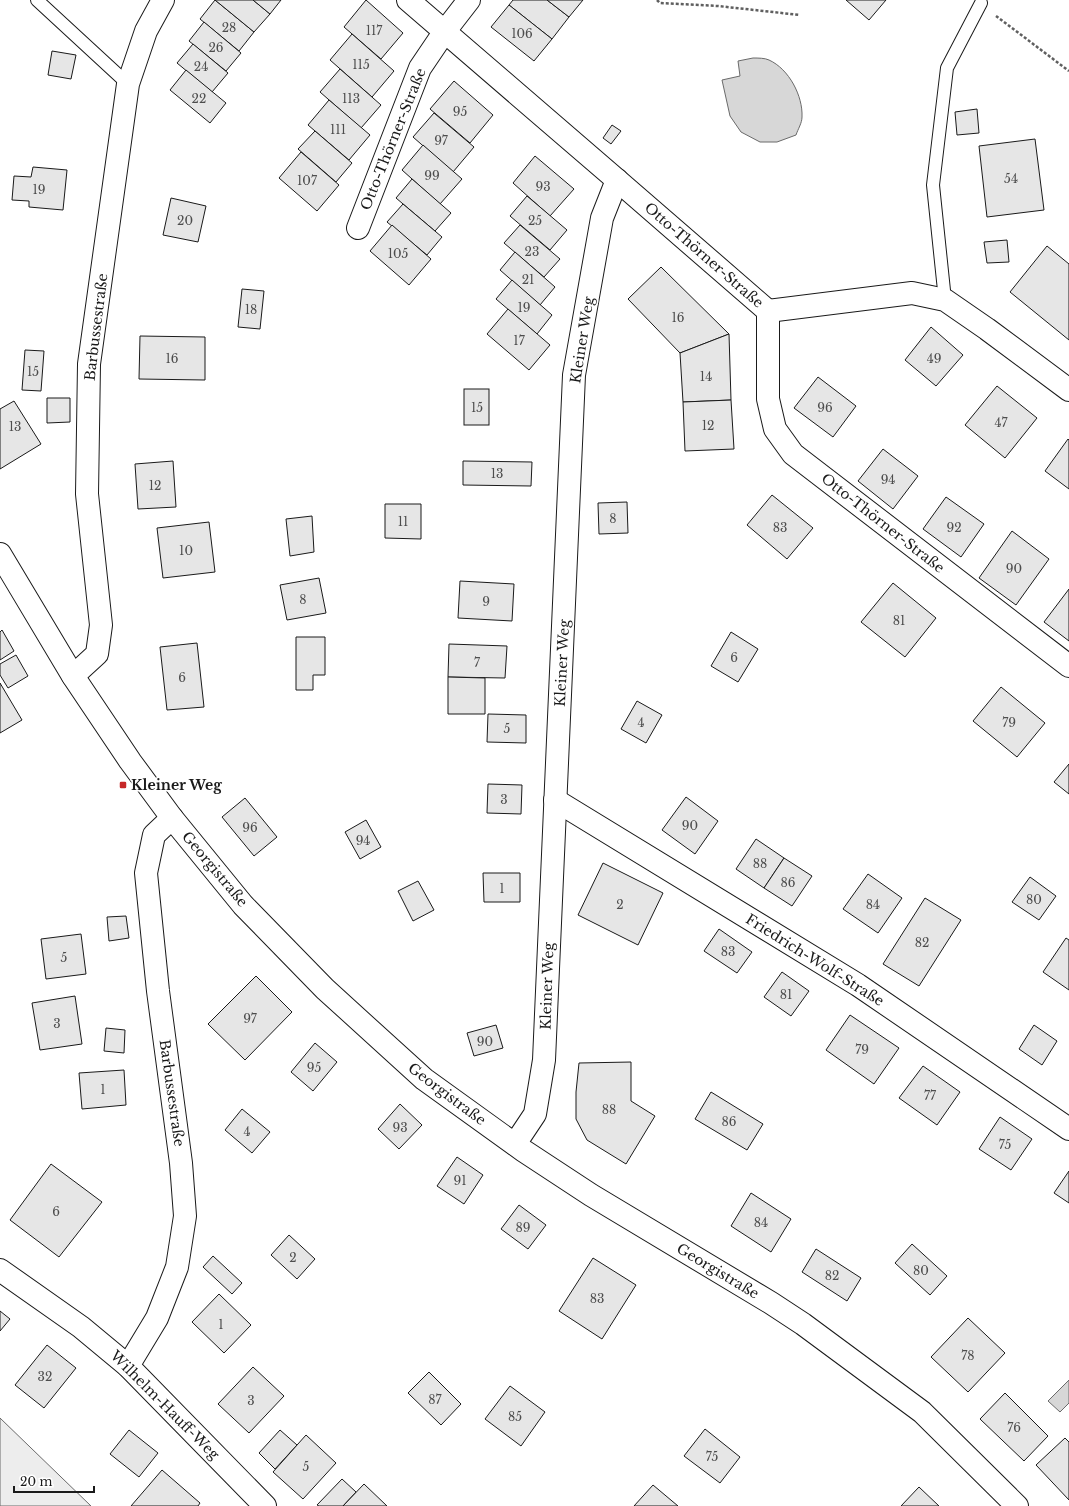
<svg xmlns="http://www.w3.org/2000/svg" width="1069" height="1506" font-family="'Libre Baskerville',serif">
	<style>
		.built { fill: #ededed; stroke: #6a6a6a }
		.water { fill: #d7d7d7; stroke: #6a6a6a }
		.building { fill: #e6e6e6; stroke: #1a1a1a }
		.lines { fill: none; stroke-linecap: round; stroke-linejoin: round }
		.service-casing { stroke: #1a1a1a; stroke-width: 14 }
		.minor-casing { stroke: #1a1a1a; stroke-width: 24 }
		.tertiary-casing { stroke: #1a1a1a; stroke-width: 24 }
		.path { stroke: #5f5f5f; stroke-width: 2.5; stroke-dasharray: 3 2; stroke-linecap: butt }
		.service { stroke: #fff; stroke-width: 12 }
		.minor { stroke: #fff; stroke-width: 22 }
		.tertiary { stroke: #fff; stroke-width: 22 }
		.poi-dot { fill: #c62828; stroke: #fff; stroke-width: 1.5 }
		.labels { text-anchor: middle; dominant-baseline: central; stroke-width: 3; stroke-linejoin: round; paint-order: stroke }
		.number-label { font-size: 12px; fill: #4d4d4d }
		.street-label { font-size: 14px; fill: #1a1a1a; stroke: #fff }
		.poi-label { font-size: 14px; font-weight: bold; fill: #1a1a1a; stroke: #fff; text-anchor: start }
	</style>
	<rect width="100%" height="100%" fill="#fff"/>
	<path class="built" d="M0,1418L91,1506H0Z"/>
	<g class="water">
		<path d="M753,58C758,58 765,58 769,60C789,69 803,96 802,117C802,123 798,129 796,135L777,142H760L741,132L730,116L722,80L740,76L738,61Z"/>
		<path d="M1069,1380V1403L1060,1412L1048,1401Z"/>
	</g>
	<g class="building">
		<path d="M215,0L254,32L239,51L200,19Z"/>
		<path d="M215,0H253L270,14L254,32Z"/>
		<path d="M253,0H281L270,14Z"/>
		<path d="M366,0L403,33L381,59L344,27Z"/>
		<path d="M513,0H547L569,17L552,39L509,5Z"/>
		<path d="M547,0H583L569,17Z"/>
		<path d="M846,0H886L869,20Z"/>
		<path d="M509,5L552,39L534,61L491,27Z"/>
		<path d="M204,22L241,53L226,71L189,41Z"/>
		<path d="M352,34L394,71L372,97L330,60Z"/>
		<path d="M193,44L228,73L212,92L177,63Z"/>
		<path d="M52,51L76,55L71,79L48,75Z"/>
		<path d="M340,69L381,105L361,128L320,92Z"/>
		<path d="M186,70L226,103L210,123L170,90Z"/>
		<path d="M454,81L493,115L470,143L430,109Z"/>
		<path d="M329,100L370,135L349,160L308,125Z"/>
		<path d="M977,109L979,133L957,135L955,112Z"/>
		<path d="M434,113L474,147L453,172L413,137Z"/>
		<path d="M612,125L621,131L611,144L603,138Z"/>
		<path d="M315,131L352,163L336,182L298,149Z"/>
		<path d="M1035,139L1044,210L987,217L979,146Z"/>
		<path d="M423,145L462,179L440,204L402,170Z"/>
		<path d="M301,152L339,185L317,211L279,178Z"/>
		<path d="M535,156L574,189L550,216L513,183Z"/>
		<path d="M33,167L67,170L63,210L29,207V201L12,200L14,176L31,177Z"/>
		<path d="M412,179L451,213L435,231L396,198Z"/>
		<path d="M527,196L567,230L550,250L510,216Z"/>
		<path d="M171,198L206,206L198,242L163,235Z"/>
		<path d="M403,204L442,237L427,255L387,222Z"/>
		<path d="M392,225L431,259L409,285L370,251Z"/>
		<path d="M520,225L560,259L544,277L504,243Z"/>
		<path d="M1007,240L1009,262L987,263L984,242Z"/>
		<path d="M1047,246L1069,264V340L1010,292Z"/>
		<path d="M515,252L555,287L540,305L500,270Z"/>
		<path d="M661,267L729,334L680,353L628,299Z"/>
		<path d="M512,280L552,315L537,334L496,299Z"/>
		<path d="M242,289L264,291L260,329L238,327Z"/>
		<path d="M508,309L550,345L529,370L487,334Z"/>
		<path d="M931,327L963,355L936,386L905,360Z"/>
		<path d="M729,334L731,400L683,402L680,353Z"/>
		<path d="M140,336L205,337V380L139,379Z"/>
		<path d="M25,350L44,351L41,391L22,390Z"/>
		<path d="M818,377L856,406L833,437L794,408Z"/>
		<path d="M997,386L1037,418L1005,458L965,425Z"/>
		<rect x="464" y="389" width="25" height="36"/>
		<path d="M47,398H70V422L47,423Z"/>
		<path d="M731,400L734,449L685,451L683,402Z"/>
		<path d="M14,401L41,444L0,469V409Z"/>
		<path d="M1068,439L1069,440V489L1045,471Z"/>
		<path d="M883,449L918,476L893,509L858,481Z"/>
		<path d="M173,461L176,507L138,509L135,464Z"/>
		<path d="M463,461L532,462L531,486L463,485Z"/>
		<path d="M772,495L813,528L787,559L747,525Z"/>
		<path d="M946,497L984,524L961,557L923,529Z"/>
		<path d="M627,502L628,533L599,534L598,503Z"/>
		<path d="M385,504H421V539L385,538Z"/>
		<path d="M312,516L314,552L290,556L286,519Z"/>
		<path d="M209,522L215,572L163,578L157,528Z"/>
		<path d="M1012,531L1049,559L1016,605L979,578Z"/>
		<path d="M319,578L326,613L287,620L280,585Z"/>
		<path d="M460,581L514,584L512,621L458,618Z"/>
		<path d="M893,583L936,618L905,657L861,622Z"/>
		<path d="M1069,589V641L1044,622Z"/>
		<path d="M2,630L14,651L0,660V632Z"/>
		<path d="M731,632L758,649L738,682L711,666Z"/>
		<path d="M296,637H325V675H313V690H296Z"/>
		<path d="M197,643L204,707L167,710L160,647Z"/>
		<path d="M449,644L507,646L505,678L448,677Z"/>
		<path d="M16,655L28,676L8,688L0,675V664Z"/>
		<path d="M448,677L485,678V714H448Z"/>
		<path d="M0,683L22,720L0,733Z"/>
		<path d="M1001,687L1045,723L1017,757L973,721Z"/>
		<path d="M637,701L662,715L646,743L621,729Z"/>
		<path d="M488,714L526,715V743L487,742Z"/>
		<path d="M1069,764V794L1054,782Z"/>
		<path d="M488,784L522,785L521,814L487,813Z"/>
		<path d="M686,797L718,821L695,854L662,830Z"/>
		<path d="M245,798L277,837L254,856L222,817Z"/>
		<path d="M366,820L381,847L360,859L345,832Z"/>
		<path d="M756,839L784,858L764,888L736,869Z"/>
		<path d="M784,858L812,876L792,906L764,888Z"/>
		<path d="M603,863L663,893L638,945L578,915Z"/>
		<path d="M483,873H520V902H484Z"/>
		<path d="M868,874L902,898L878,933L843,909Z"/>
		<path d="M1030,877L1056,896L1039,920L1012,902Z"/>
		<path d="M418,881L434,910L413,921L398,891Z"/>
		<path d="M925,898L961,920L919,986L883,964Z"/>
		<path d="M126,916L129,938L109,941L107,917Z"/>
		<path d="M719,929L752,952L737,973L704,951Z"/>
		<path d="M81,934L86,974L46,979L41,939Z"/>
		<path d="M1066,938L1069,940V990L1043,972Z"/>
		<path d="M782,972L809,991L791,1016L764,997Z"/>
		<path d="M256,976L292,1012L245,1060L208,1024Z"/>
		<path d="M75,996L82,1044L40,1050L32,1003Z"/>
		<path d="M850,1015L899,1048L874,1084L826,1050Z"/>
		<path d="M496,1025L503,1048L474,1056L467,1033Z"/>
		<path d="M1034,1025L1057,1041L1042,1065L1019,1049Z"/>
		<path d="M106,1028L125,1030L124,1053L104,1051Z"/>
		<path d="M315,1043L337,1062L313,1091L291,1072Z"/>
		<path d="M631,1062V1101L655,1116L626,1164L587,1140L576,1119V1092L579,1063Z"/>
		<path d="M923,1066L960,1092L937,1125L899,1098Z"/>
		<path d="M124,1070L126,1105L82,1109L79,1073Z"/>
		<path d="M711,1092L763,1124L747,1150L695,1119Z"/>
		<path d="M400,1104L422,1125L399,1149L378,1129Z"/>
		<path d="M242,1109L270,1132L252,1153L225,1130Z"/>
		<path d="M1000,1117L1032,1139L1011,1170L979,1149Z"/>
		<path d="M457,1157L483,1175L464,1204L437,1186Z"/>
		<path d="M51,1164L102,1202L59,1257L10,1220Z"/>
		<path d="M1069,1171V1203L1054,1193Z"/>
		<path d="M751,1193L791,1219L771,1252L731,1226Z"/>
		<path d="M519,1205L546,1225L528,1249L501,1229Z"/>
		<path d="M289,1235L315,1259L297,1279L271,1255Z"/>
		<path d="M912,1244L947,1276L930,1295L895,1263Z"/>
		<path d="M816,1249L861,1278L847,1301L802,1272Z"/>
		<path d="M213,1256L242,1283L232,1294L203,1267Z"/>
		<path d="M593,1258L636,1285L602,1339L559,1311Z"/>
		<path d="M219,1294L251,1325L224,1353L192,1322Z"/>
		<path d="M0,1311L10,1319L0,1331Z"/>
		<path d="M968,1318L1005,1353L968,1392L931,1357Z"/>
		<path d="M47,1345L76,1368L44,1408L15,1385Z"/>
		<path d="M253,1367L284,1396L249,1433L218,1404Z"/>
		<path d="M429,1372L461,1404L441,1425L408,1393Z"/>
		<path d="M510,1386L545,1412L521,1446L485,1419Z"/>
		<path d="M1005,1393L1048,1436L1024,1461L980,1419Z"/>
		<path d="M705,1429L740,1457L720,1483L684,1456Z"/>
		<path d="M129,1430L158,1453L139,1477L110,1454Z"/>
		<path d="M280,1430L297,1445L275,1469L259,1453Z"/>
		<path d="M306,1435L336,1463L303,1499L273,1472Z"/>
		<path d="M1065,1438L1069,1442V1500L1036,1465Z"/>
		<path d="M162,1470L200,1503L198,1506H131Z"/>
		<path d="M342,1479L356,1492L343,1506H319L317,1505Z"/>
		<path d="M364,1484L387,1506H343Z"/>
		<path d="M653,1485L678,1506H634Z"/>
		<path d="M919,1487L939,1506H901Z"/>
	</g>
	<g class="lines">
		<defs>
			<g id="service">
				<path d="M37,0L128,84"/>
				<path d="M945,300L933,185L947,68L981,3"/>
			</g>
			<g id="minor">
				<path d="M408,0L617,180L768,311V399L775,429L793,454L1069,666"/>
				<path d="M358,228L420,68L445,31L469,0"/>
				<path d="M768,311L912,293L945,300L987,329L1069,390"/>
				<path d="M73,676L97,654L101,625L87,494L89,364L128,84L146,31L163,0"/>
				<path d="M555,800L858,985L1069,1129"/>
				<path d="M515,1144L535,1114L544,1060L574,375L602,218L617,180"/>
				<path d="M0,1270L81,1327L128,1366L265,1506"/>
				<path d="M128,1366L157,1318L177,1267L185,1216L181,1163L158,991L146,873L154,835L172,818"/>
			</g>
			<path id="tertiary" d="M0,554L73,676L130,761L172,818L243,905L325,989L424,1079L524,1151L591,1195L771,1303L803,1324L922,1412L1017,1506"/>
		</defs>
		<use href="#service" class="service-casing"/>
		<use href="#minor" class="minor-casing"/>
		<use href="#tertiary" class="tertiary-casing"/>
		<g class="path">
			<path d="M657,0L660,3L718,6L800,15"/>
			<path d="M996,16L1069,71"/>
		</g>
		<use href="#service" class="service"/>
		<use href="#minor" class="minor"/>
		<use href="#tertiary" class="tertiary"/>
	</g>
	<rect class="poi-dot" x="119" y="781" width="8" height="8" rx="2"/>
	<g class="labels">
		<g class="number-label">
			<text x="229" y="27">28</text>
			<text x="374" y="30">117</text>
			<text x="522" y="33">106</text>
			<text x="216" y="47">26</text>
			<text x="361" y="64">115</text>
			<text x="201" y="66">24</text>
			<text x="199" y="98">22</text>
			<text x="351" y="98">113</text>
			<text x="460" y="111">95</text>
			<text x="338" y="129">111</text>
			<text x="441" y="140">97</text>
			<text x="432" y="175">99</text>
			<text x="1011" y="178">54</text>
			<text x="307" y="180">107</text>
			<text x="543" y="186">93</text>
			<text x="39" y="189">19</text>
			<text x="185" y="220">20</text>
			<text x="535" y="220">25</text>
			<text x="532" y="251">23</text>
			<text x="398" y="253">105</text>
			<text x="528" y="279">21</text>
			<text x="524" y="307">19</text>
			<text x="251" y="309">18</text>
			<text x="678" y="317">16</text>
			<text x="519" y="340">17</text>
			<text x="172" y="358">16</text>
			<text x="934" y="358">49</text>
			<text x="33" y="371">15</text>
			<text x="706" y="376">14</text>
			<text x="477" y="407">15</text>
			<text x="825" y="407">96</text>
			<text x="1001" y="422">47</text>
			<text x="708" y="425">12</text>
			<text x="15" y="426">13</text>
			<text x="497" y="473">13</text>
			<text x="888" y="479">94</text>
			<text x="155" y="485">12</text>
			<text x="613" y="518">8</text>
			<text x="403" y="521">11</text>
			<text x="780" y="527">83</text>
			<text x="954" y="527">92</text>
			<text x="186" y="550">10</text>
			<text x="1014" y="568">90</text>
			<text x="303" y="599">8</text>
			<text x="486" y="601">9</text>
			<text x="899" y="620">81</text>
			<text x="734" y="657">6</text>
			<text x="477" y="662">7</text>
			<text x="182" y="677">6</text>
			<text x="641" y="722">4</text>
			<text x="1009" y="722">79</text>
			<text x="507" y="728">5</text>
			<text x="504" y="799">3</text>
			<text x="690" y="825">90</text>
			<text x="250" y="827">96</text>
			<text x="363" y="840">94</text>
			<text x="760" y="863">88</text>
			<text x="788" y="882">86</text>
			<text x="502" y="888">1</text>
			<text x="1034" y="899">80</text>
			<text x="620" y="904">2</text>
			<text x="873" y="904">84</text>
			<text x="922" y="942">82</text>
			<text x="728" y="951">83</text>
			<text x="64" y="957">5</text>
			<text x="786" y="994">81</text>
			<text x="250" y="1018">97</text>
			<text x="57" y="1023">3</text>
			<text x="485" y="1041">90</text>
			<text x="862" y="1049">79</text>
			<text x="314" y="1067">95</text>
			<text x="103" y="1089">1</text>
			<text x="930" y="1095">77</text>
			<text x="609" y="1109">88</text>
			<text x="729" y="1121">86</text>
			<text x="400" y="1127">93</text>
			<text x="247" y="1131">4</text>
			<text x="1005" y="1144">75</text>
			<text x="460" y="1180">91</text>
			<text x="56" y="1211">6</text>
			<text x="761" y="1222">84</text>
			<text x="523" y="1227">89</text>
			<text x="293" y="1257">2</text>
			<text x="921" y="1270">80</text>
			<text x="832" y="1275">82</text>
			<text x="597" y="1298">83</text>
			<text x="221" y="1324">1</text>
			<text x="968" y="1355">78</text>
			<text x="45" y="1376">32</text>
			<text x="435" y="1399">87</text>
			<text x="251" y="1400">3</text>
			<text x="515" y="1416">85</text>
			<text x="1014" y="1427">76</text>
			<text x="712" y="1456">75</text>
			<text x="306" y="1466">5</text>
		</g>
		<g class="street-label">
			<text transform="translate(393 139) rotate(-68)">Otto-Thörner-Straße</text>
			<text transform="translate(704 255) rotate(41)">Otto-Thörner-Straße</text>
			<text transform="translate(96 327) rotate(-83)">Barbussestraße</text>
			<text transform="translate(582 340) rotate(-81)">Kleiner Weg</text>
			<text transform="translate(883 523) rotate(38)">Otto-Thörner-Straße</text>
			<text transform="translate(562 663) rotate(-87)">Kleiner Weg</text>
			<text transform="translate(215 869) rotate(50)">Georgistraße</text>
			<text transform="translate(815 960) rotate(32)">Friedrich-Wolf-Straße</text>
			<text transform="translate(547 986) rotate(-88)">Kleiner Weg</text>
			<text transform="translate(172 1093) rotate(82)">Barbussestraße</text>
			<text transform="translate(447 1094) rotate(37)">Georgistraße</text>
			<text transform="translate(718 1271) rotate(31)">Georgistraße</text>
			<text transform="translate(165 1405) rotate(45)">Wilhelm-Hauff-Weg</text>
		</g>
		<g class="poi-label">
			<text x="131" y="785">Kleiner Weg</text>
		</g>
	</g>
	<path d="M14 1486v6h80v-6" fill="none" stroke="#1a1a1a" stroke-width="2"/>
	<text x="20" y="1486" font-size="12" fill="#1a1a1a" stroke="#ffffff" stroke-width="3" paint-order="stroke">20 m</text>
</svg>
